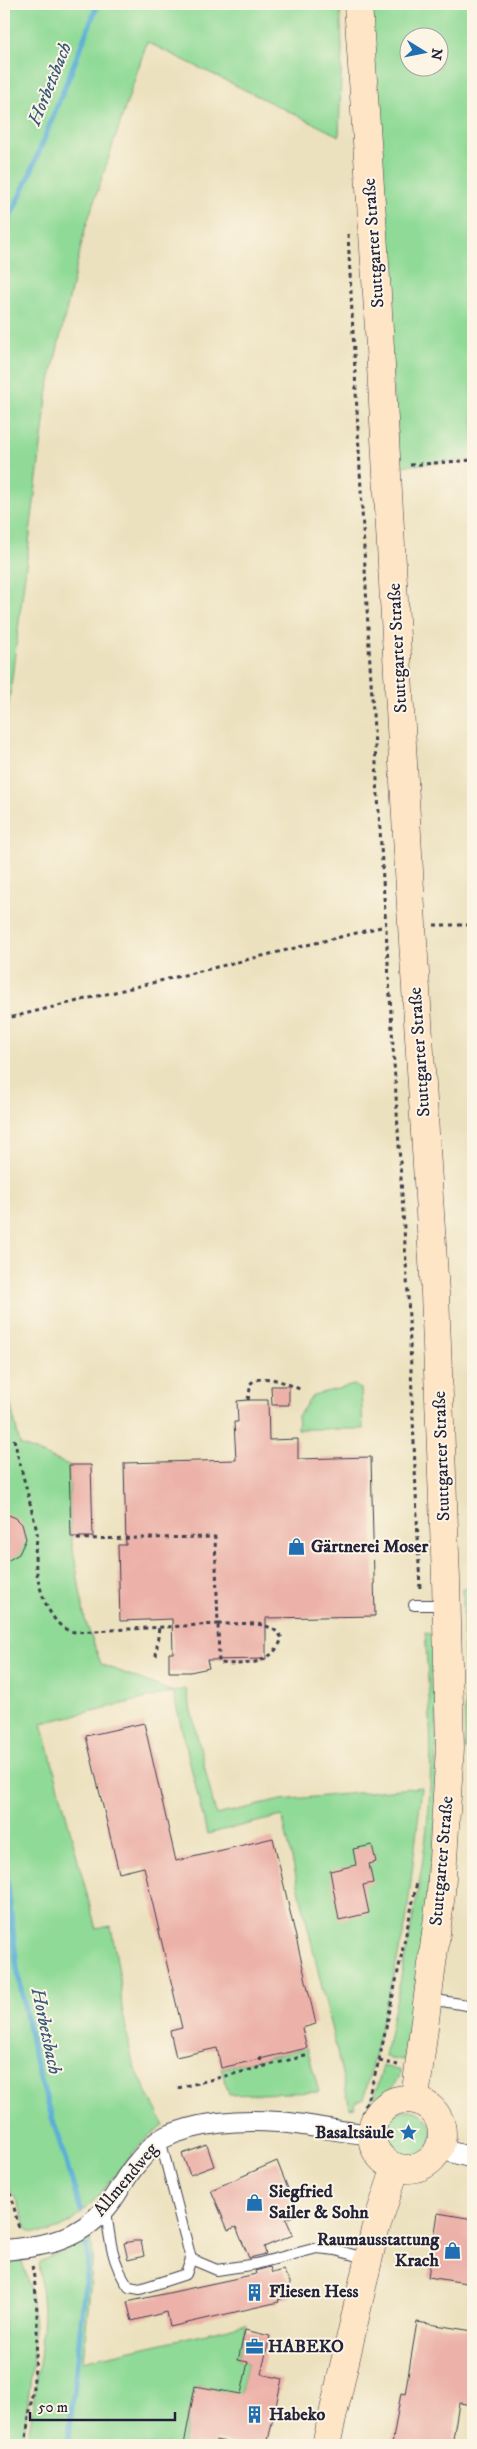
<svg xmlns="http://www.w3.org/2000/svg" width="477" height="2449" font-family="'IM FELL DW Pica',serif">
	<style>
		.green { fill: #8fda96; stroke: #587e68; fill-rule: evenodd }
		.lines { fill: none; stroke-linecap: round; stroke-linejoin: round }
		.stream { stroke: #5aafd6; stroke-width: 5.5 }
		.building { fill: #ecb2a9 }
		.lane-casing { stroke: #403f4f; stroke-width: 12 }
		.street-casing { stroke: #403f4f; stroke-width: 22 }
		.secondary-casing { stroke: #403f4f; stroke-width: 29 }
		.path { stroke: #403f4f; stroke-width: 3; stroke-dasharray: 4 4; stroke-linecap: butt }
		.lane { stroke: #fff; stroke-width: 10 }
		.street { stroke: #fff; stroke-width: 20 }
		.secondary { stroke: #fde5c5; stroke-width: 28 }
		.labels { text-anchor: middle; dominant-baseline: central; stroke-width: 4; stroke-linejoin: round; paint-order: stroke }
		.street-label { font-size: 18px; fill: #22223b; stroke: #fcf5e5 }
		.poi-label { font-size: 18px; font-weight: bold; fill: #22223b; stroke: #fcf5e5; text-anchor: start }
		.water-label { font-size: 19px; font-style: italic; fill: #385a79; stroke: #fcf5e5 }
	</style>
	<rect width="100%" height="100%" fill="#fcf5e5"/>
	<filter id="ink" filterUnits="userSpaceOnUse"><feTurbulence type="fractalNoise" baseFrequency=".02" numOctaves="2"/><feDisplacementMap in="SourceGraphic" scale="10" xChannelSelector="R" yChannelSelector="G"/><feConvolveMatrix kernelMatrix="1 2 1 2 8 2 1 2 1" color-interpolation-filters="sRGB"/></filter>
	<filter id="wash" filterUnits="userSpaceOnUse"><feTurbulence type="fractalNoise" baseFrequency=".0096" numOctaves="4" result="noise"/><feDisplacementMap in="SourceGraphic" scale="20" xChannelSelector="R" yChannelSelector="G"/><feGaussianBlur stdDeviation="1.12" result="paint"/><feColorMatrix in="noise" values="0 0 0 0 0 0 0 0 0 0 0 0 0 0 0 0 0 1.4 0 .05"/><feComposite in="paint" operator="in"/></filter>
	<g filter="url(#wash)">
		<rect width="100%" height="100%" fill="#ece1be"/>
		<g class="green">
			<path d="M4,4H340L342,47L339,136L147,42L85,229L48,390L4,742Z"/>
			<path d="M368,4H473V460L398,466ZM410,38H440V68H410Z"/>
			<path d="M4,1376L20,1445L69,1465L71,1537L85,1620L101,1664L173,1692L186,1689L216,1815L281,1800L422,1787L406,1923L364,2098L354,2103L355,2107L350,2108L282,1816L207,1834L173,1692L42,1723L96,1929L111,1926L120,1979L122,2008L133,2064L164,2126C120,2149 84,2248 27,2230L18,2202L7,2184L4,2170Z"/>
			<path d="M354,1385L361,1389L363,1429H297L298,1416L313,1395Z"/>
			<path d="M473,1587V1749L465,1750L463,1588Z"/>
			<path d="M425,1633L431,1634L437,1652L436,1822L423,1933L404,2060L385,2057C400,1974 422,1892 429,1807C433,1749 429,1691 425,1633Z"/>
			<path d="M307,2048L319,2092L229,2095L221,2068Z"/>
			<path d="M383,2066L401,2071C396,2091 381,2097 365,2111L375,2095Z"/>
			<circle cx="408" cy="2134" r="24"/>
			<path d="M91,2238L93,2256L83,2361L246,2324L238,2360L248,2362L240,2395L196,2386L182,2445H27L41,2351L43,2310L39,2262Z"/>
			<path d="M4,2262H22C40,2308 34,2359 27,2407C26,2419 25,2433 21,2445H4Z"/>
		</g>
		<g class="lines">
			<g class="stream">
				<path d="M4,230L30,174L98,4"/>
				<path d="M4,1852L17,1968L36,2065L81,2211"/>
				<path d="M68,2445L88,2257L86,2245"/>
			</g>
		</g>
		<g id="blocks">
			<g class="building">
				<path d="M271,1386H289V1405H272Z"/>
				<path d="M248,1400H268L269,1440L298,1439V1459L371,1457L375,1616L266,1618V1659L207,1660L209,1668L190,1672H169V1653H173L172,1619L120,1621L118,1545H126L124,1463L236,1460L234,1422H238L237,1401Z"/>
				<path d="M69,1465H91L93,1537H71Z"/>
				<path d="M4,1513L16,1518L22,1524L26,1539L19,1554L4,1563Z"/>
				<path d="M144,1723L176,1861L273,1838L316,2024L302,2028L307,2048L221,2068L217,2048L176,2057L170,2031L182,2028L144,1867L119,1873L86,1736Z"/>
				<path d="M372,1845L376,1862L369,1864L373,1883L363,1885L369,1913L339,1920L330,1871L356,1865L353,1849Z"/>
				<path d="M207,2145L214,2166L190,2175L182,2154Z"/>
				<path d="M277,2161L298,2214L286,2219L293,2235L264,2247L266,2254L249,2258L236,2227L228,2230L211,2190Z"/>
				<path d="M438,2213L473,2219V2284L428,2277Z"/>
				<path d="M134,2241H141L144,2256L128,2260L124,2243Z"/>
				<path d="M270,2267L272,2273L283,2270L290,2282V2297L278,2300L279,2302L170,2327L167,2312L132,2321L127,2302L256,2274L255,2271Z"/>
				<path d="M417,2322L473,2331V2405L459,2403L452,2445H392L401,2393L405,2394Z"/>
				<path d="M245,2330L270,2336L261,2374L282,2379L267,2445H240L216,2440L215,2445H184L195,2386L241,2394L248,2362L238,2360Z"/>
			</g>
		</g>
	</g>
	<g filter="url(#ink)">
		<use href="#blocks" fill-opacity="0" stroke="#403f4f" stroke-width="1"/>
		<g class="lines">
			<defs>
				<g id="lane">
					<path d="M414,1605H446"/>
					<path d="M429,1999L473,2006"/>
					<path d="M106,2209C109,2237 112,2264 129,2287L140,2289L186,2274L191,2259L160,2139"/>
					<path d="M191,2259L217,2270L256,2264L317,2248L336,2250L368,2259"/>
				</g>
				<g id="street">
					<path d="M440,2149L473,2158"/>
					<path d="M4,2250C45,2246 77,2241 106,2208C118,2194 125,2176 138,2162C145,2154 153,2143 163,2138C196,2122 241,2119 278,2122C309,2124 340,2133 372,2134"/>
				</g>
				<g id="secondary">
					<path d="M358,4L377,294L412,925L435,1293L446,1579L450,1748L445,1827L441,1893L415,2099"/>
					<circle cx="407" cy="2134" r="35"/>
					<path d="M326,2445L375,2230L396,2167"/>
				</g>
			</defs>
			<use href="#lane" class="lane-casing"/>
			<use href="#street" class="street-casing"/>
			<use href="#secondary" class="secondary-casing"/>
			<g class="path">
				<path d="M348,234L369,647L408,1295L420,1591"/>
				<path d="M410,465L473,460"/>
				<path d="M434,925H473"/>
				<path d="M4,1019L385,926"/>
				<path d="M248,1400L251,1383C266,1372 287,1384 302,1390"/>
				<path d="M14,1439C21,1470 30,1501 37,1532C38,1539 35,1547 35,1554C35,1578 48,1631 76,1632L218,1624L215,1537L74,1539"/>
				<path d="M218,1624C239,1625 270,1618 282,1638C272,1666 245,1665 219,1663Z"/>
				<path d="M156,1656L159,1627"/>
				<path d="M260,2057L262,2066"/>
				<path d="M379,2061L398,2065"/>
				<path d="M178,2088L309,2055"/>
				<path d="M363,2114L379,2061L417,1882"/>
				<path d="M4,2187L11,2194L19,2229"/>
				<path d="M25,2445C34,2384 43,2326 32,2265"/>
			</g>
			<use href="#lane" class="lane"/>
			<use href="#street" class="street"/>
			<use href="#secondary" class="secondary"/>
		</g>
	</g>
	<defs>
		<symbol id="shop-bare" viewBox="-9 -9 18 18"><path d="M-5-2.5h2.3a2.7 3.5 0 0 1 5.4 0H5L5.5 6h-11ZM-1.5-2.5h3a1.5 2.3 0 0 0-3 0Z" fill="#1f6fb2" stroke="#fcf5e5" stroke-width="2.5" paint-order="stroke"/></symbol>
		<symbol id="sight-bare" viewBox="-9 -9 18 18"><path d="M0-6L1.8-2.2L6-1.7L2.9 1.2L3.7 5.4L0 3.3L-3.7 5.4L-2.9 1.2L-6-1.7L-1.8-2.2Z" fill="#1f6fb2" stroke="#fcf5e5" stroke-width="2.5" paint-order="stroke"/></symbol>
		<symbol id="building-bare" viewBox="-9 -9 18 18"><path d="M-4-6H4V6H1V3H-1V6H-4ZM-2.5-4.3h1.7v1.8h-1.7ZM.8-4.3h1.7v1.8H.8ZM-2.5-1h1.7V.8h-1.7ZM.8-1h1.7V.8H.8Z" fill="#1f6fb2" stroke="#fcf5e5" stroke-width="2.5" paint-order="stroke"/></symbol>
		<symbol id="office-bare" viewBox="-9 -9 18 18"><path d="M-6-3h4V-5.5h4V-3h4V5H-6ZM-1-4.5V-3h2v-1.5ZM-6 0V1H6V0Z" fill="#1f6fb2" stroke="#fcf5e5" stroke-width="2.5" paint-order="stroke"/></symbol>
	</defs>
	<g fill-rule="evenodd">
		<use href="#shop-bare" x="284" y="1534" width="25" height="25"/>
		<use href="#sight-bare" x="396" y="2120" width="25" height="25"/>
		<use href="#shop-bare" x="242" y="2190" width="25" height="25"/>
		<use href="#shop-bare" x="440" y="2238" width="25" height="25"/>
		<use href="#building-bare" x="242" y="2280" width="25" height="25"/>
		<use href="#office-bare" x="242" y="2334" width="25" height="25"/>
		<use href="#building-bare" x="242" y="2402" width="25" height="25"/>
	</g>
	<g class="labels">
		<g class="street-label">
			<text transform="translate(374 243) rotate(-94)">Stuttgarter Straße</text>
			<text transform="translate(398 648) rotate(-93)">Stuttgarter Straße</text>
			<text transform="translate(420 1052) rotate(-94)">Stuttgarter Straße</text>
			<text transform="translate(442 1456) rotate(-92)">Stuttgarter Straße</text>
			<text transform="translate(442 1861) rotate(-85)">Stuttgarter Straße</text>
			<text transform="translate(126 2180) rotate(-50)">Allmendweg</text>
		</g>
		<g class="poi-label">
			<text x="311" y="1547">Gärtnerei Moser</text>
			<text x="394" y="2133" text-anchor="end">Basaltsäule</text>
			<text x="269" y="2192">Siegfried<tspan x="269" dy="21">Sailer &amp; Sohn</tspan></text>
			<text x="439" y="2240" text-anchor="end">Raumausstattung<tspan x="439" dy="21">Krach</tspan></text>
			<text x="269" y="2292">Fliesen Hess</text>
			<text x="268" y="2347">HABEKO</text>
			<text x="269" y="2415">Habeko</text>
		</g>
		<g class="water-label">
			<text transform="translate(50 84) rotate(-68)">Horbetsbach</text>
			<text transform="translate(46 2031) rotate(78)">Horbetsbach</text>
		</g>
	</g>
	<rect width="477" height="2449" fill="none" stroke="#fcf5e5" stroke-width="20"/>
	<g transform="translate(424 52) rotate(100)"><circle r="24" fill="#fcf5e5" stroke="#a5a1a1"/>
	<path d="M0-4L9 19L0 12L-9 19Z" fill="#1f6fb2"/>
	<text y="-8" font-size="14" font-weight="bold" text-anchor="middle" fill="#22223b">N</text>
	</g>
	<path d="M30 2412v8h145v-8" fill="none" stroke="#22223b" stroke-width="2.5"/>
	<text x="38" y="2412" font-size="15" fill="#22223b" stroke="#fcf5e5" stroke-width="4" paint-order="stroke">50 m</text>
</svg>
